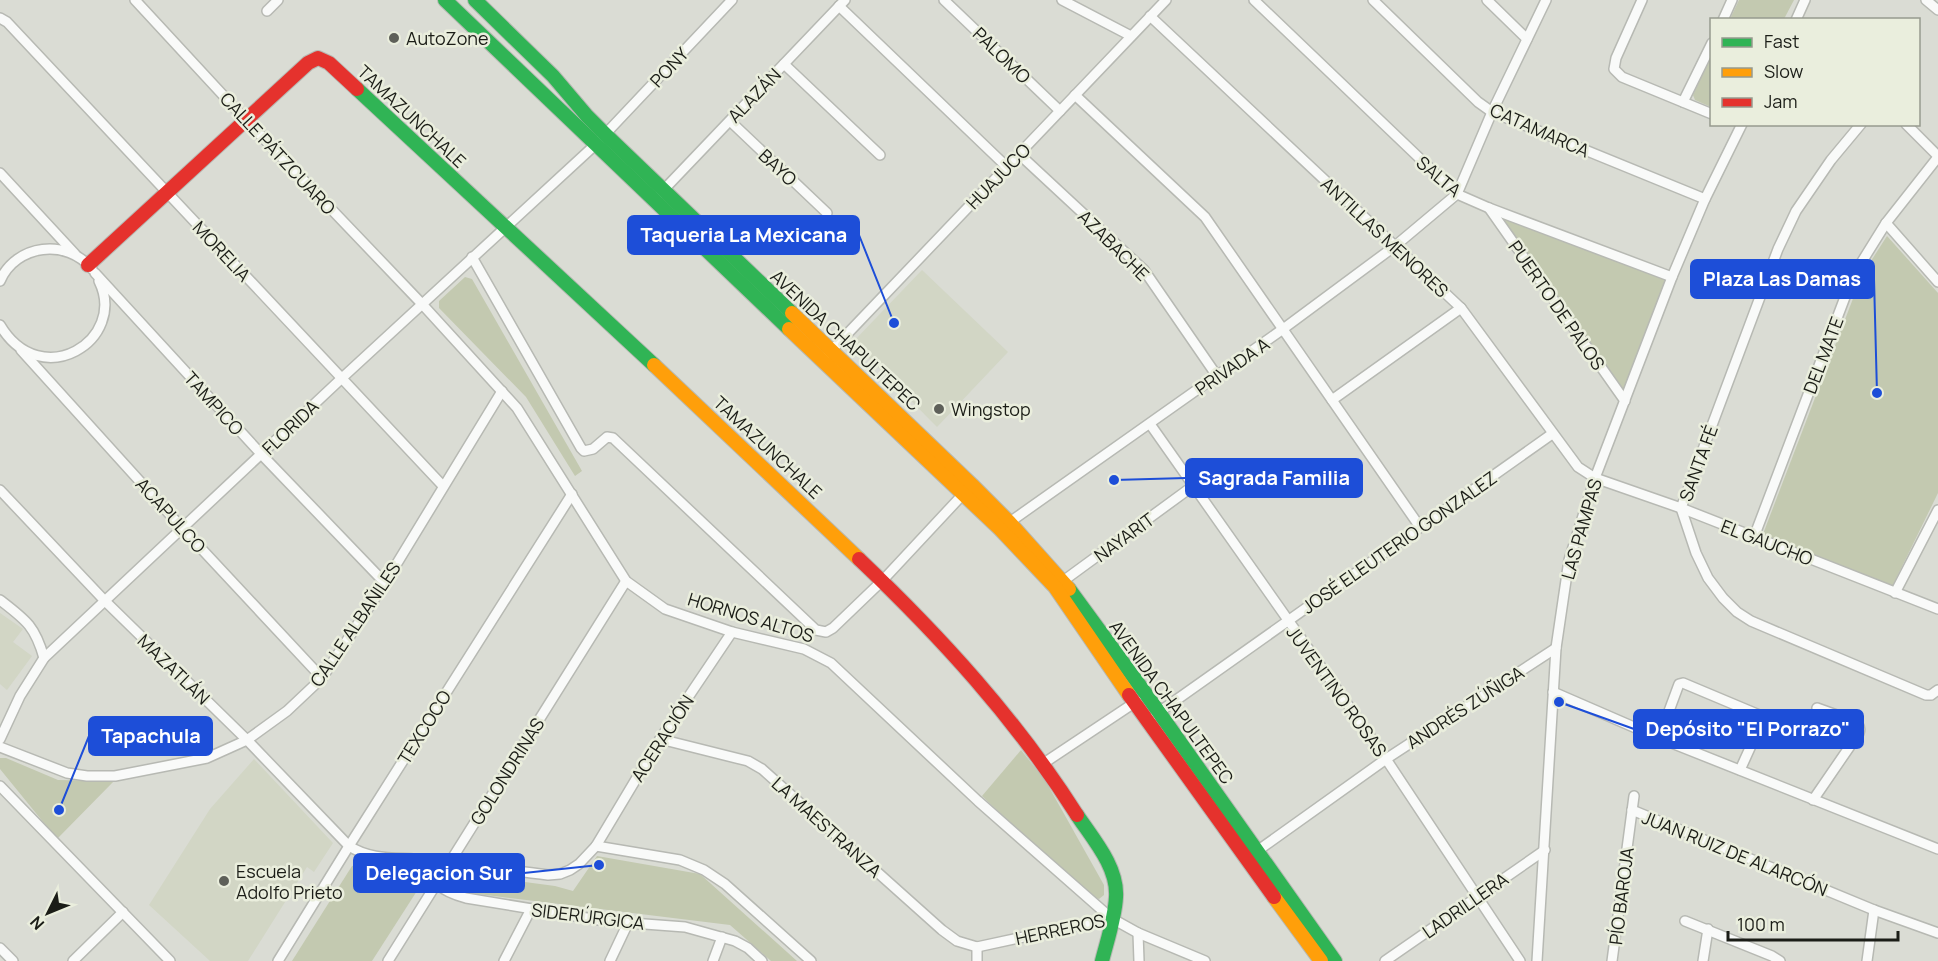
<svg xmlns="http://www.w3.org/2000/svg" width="1938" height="961" font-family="Manrope,sans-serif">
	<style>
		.built { fill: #d2d6c5 }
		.green { fill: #c3c9b0 }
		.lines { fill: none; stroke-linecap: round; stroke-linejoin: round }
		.street-casing { stroke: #b7b9b3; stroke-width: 12 }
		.fast-casing { stroke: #b7b9b3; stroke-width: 16 }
		.slow-casing { stroke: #b7b9b3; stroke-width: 16 }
		.jam-casing { stroke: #b7b9b3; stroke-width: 16 }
		.street { stroke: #f9faf9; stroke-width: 9 }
		.fast { stroke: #30b455; stroke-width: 14 }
		.slow { stroke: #ff9f0a; stroke-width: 14 }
		.jam { stroke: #e5322d; stroke-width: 14 }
		.poi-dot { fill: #5e6059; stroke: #eaeedd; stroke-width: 2 }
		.labels { text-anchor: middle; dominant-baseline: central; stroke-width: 5; stroke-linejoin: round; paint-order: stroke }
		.poi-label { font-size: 18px; fill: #1b1d17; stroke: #eaeedd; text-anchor: start }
		.street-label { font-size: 18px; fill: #1b1d17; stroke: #eaeedd }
		.leader { fill: none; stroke: #1d4ed8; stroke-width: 2 }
		.callout-dot { fill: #1d4ed8; stroke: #eaeedd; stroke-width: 2 }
		.callout { fill: #1d4ed8; stroke: #1d4ed8; stroke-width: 2 }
		.callout-label { font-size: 20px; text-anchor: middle; font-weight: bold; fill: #fff }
	</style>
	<rect width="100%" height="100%" fill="#dadcd4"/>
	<g class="built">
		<path d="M922,270L1008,352L937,427L853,342Z"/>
		<path d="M0,613L23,629L13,642L32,656L7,690L0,684Z"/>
		<path d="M254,759L333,843L314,872L307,867L248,961H210L149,905L210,809Z"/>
	</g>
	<g class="green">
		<path d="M1739,0H1794L1784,19H1730Z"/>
		<path d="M1711,57L1712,107H1711L1695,100L1693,95Z"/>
		<path d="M1491,208L1672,277L1625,401Z"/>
		<path d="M1887,236L1938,293V493L1892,587L1763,534L1862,275Z"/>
		<path d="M465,277L472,279L582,471L575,476L526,397L439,308V301Z"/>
		<path d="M1021,750L1045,780L1104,885V895L1099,899L1086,895L982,796Z"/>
		<path d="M0,758H6L58,780L114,781L57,839L0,769Z"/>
		<path d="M597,856L700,874L797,961H771L730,925L454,891L450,886L458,873L555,886L573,891Z"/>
		<path d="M359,864L417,871L424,880L372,961H292L352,866Z"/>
	</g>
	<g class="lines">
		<defs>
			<g id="street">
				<path d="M135,0L246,120L422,304L517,408L626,581L665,609L732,632L804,649L831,663L978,801L1111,918"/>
				<path d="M944,0L1060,111"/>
				<path d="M1062,0L1131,36"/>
				<path d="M1254,0L1457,194L1489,208L1672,277"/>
				<path d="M1373,0L1478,102L1492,112L1705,199"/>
				<path d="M1487,0L1527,39"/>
				<path d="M1642,0L1616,58L1614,69L1622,77L1712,114"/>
				<path d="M1926,0L1938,10"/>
				<path d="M839,6L1007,167"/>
				<path d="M267,11L278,0"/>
				<path d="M1150,16L1461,308L1578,467L1595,478L1681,508L1938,609"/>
				<path d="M0,18L7,22L443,486"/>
				<path d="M1723,20L1732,0"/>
				<path d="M1796,20L1805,0"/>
				<path d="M784,64L880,155"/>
				<path d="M1075,95L1205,217L1420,527"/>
				<path d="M1683,102L1712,43"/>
				<path d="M730,121L827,213"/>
				<path d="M1861,124L1831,160L1796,211L1778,249L1681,508L1696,553L1708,578L1723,598L1737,612L1751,621L1926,695H1931L1938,690"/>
				<path d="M1906,124L1938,156"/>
				<path d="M1019,154L1144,270L1217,376"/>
				<path d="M0,173L75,254"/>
				<path d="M653,201L845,0"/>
				<path d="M1489,208L1625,401"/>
				<path d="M1886,223L1938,282"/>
				<path d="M472,257L581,448L584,451L593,449L607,437L613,438L816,630L826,632L833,628L883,580L966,491"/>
				<path d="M95,273L262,455L385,583"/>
				<path d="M0,281C16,244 67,238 92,269"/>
				<path d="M0,325C41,394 128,340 99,281"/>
				<path d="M21,350L183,529L322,678"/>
				<path d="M828,354L1166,0"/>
				<path d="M1332,400L1461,308"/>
				<path d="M1150,424L1386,759L1520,961"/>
				<path d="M0,490L105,601L247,740L349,846C372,861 399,857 425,860C466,864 507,870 548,875L560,874L570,870L579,864L596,846L660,739L732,632"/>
				<path d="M1007,524L1283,329L1395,246L1457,194L1492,112L1546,0"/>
				<path d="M1754,537L1853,276L1886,223L1938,157"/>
				<path d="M1059,584L1193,486"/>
				<path d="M1895,593L1938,510"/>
				<path d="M0,600C26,620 35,626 44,658"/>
				<path d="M1553,692L1659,738L1938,849"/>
				<path d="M1155,715L1552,434"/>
				<path d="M1659,738L1679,684L1683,683L1764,717L1740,770"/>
				<path d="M0,739L20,696L44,658L342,378L595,145L732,0"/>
				<path d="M660,739L748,761L762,769L942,930L957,941L977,947L1111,918L1138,933L1205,961"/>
				<path d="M0,747L67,773L87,776H115L207,758L247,740L287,711L322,678L385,583L502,391"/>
				<path d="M1044,763L1137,701"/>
				<path d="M0,786L170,961"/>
				<path d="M1813,800L1859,733C1861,727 1859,724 1853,721L1817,708"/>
				<path d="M1632,810L1874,910L1938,933"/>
				<path d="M596,846L680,860L704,870L725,884L811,961"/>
				<path d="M1253,854L1386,759L1556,648"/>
				<path d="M424,859C436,885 438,890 466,898L605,921L685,927L735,941L748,948L762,961"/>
				<path d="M1685,921L1772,956L1780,961"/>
				<path d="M1138,933L1139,961"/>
				<path d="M0,948L13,961"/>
				<path d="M73,961L123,912"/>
				<path d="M278,961L349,846L572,494"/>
				<path d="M388,961L626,581"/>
				<path d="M504,961L531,909"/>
				<path d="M610,961L628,923"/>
				<path d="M713,961L722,937"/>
				<path d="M977,961V947"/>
				<path d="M1385,961L1545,850"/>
				<path d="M1537,961L1556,648L1569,560L1595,478L1672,277L1705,199L1742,124"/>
				<path d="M1612,961L1634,796"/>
				<path d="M1703,961L1708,929"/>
				<path d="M1867,961L1874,910"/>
			</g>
			<g id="fast">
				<path d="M445,0L789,329"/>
				<path d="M475,0L553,76L587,116L606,135L792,313"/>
				<path d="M357,89L654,365"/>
				<path d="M1069,589L1146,694L1335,961"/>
				<path d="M1077,815C1093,839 1118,867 1116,897C1115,918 1107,941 1102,961"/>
			</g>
			<g id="slow">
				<path d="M792,313L972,485L1009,522L1069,589"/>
				<path d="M789,329L1000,529L1055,587L1129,695"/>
				<path d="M654,365L859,559"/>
				<path d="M1274,897L1321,961"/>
			</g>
			<g id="jam">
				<path d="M88,265L308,63L318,58L329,63L357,89"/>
				<path d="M859,559C941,637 1016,719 1077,815"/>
				<path d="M1129,695L1274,897"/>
			</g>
		</defs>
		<use href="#street" class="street-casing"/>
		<use href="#fast" class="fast-casing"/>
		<use href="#slow" class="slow-casing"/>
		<use href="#jam" class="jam-casing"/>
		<use href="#street" class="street"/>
		<use href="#fast" class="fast"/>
		<use href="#slow" class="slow"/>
		<use href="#jam" class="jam"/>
	</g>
	<g class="poi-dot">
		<circle cx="394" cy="38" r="6"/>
		<circle cx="939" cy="409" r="6"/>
		<circle cx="224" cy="881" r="6"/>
	</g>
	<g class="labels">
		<g class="poi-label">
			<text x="406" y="38">AutoZone</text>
			<text x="951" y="409">Wingstop</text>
			<text x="236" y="871">Escuela<tspan x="236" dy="21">Adolfo Prieto</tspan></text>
		</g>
		<g class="street-label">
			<text transform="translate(1002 55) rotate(44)">PALOMO</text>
			<text transform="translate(669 67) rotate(-47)">PONY</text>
			<text transform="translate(754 95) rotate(-46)">ALAZÁN</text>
			<text transform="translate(412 116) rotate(43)">TAMAZUNCHALE</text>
			<text transform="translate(1540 130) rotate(24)">CATAMARCA</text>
			<text transform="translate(278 153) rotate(47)">CALLE PÁTZCUARO</text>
			<text transform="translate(778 167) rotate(43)">BAYO</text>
			<text transform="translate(998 176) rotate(-46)">HUAJUCO</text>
			<text transform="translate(1439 176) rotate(40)">SALTA</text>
			<text transform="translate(1385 237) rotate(43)">ANTILLAS MENORES</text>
			<text transform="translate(1114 245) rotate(45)">AZABACHE</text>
			<text transform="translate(222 251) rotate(47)">MORELIA</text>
			<text transform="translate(1557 305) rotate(55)">PUERTO DE PALOS</text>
			<text transform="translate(846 340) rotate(43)">AVENIDA CHAPULTEPEC</text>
			<text transform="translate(1823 355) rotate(-69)">DEL MATE</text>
			<text transform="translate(1232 366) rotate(-35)">PRIVADA A</text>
			<text transform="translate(214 403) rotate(48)">TAMPICO</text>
			<text transform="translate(290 427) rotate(-44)">FLORIDA</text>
			<text transform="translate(768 447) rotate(43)">TAMAZUNCHALE</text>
			<text transform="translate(1698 463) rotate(-70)">SANTA FÉ</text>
			<text transform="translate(171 515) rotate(48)">ACAPULCO</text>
			<text transform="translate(1581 529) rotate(-74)">LAS PAMPAS</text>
			<text transform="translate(1124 537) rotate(-36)">NAYARIT</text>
			<text transform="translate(1399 542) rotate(-35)">JOSÉ ELEUTERIO GONZALEZ</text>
			<text transform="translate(1767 542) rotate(21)">EL GAUCHO</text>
			<text transform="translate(751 617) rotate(17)">HORNOS ALTOS</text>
			<text transform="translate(355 624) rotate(-56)">CALLE ALBAÑILES</text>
			<text transform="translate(174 669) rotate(44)">MAZATLÁN</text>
			<text transform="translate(1337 691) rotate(54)">JUVENTINO ROSAS</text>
			<text transform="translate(1172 702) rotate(54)">AVENIDA CHAPULTEPEC</text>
			<text transform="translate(1465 707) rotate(-33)">ANDRÉS ZÚÑIGA</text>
			<text transform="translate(424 727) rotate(-58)">TEXCOCO</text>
			<text transform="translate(662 738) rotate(-57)">ACERACIÓN</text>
			<text transform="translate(507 771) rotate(-58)">GOLONDRINAS</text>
			<text transform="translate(827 827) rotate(42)">LA MAESTRANZA</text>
			<text transform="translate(1735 853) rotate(22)">JUAN RUIZ DE ALARCÓN</text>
			<text transform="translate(1621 896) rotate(-83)">PÍO BAROJA</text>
			<text transform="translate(1465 905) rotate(-35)">LADRILLERA</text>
			<text transform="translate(588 916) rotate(7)">SIDERÚRGICA</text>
			<text transform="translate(1060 929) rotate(-12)">HERREROS</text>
		</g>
	</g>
	<path class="leader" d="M894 323L859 235M1877 393L1874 279M1114 480L1186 478M1559 702L1634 729M59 810L89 736M599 865L524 873"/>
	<g class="callout-dot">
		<circle cx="894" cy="323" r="6"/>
		<circle cx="1877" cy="393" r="6"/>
		<circle cx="1114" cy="480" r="6"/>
		<circle cx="1559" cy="702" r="6"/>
		<circle cx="59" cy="810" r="6"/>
		<circle cx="599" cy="865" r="6"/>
	</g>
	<g class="callout">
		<rect x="628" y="216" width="231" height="38" rx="6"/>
		<rect x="1691" y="260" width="183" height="38" rx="6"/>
		<rect x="1186" y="459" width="176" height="38" rx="6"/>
		<rect x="1634" y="710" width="229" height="38" rx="6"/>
		<rect x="89" y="717" width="123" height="38" rx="6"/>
		<rect x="354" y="854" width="170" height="38" rx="6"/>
	</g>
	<g class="callout-label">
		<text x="744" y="242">Taqueria La Mexicana</text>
		<text x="1782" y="286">Plaza Las Damas</text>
		<text x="1274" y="485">Sagrada Familia</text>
		<text x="1748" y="736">Depósito "El Porrazo"</text>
		<text x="151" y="743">Tapachula</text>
		<text x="439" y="880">Delegacion Sur</text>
	</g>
	<rect x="1710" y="18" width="210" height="108" fill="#eaeedd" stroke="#979a8e" stroke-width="1.5"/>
	<rect x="1722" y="38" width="30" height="9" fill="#30b455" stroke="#979a8e" stroke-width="1.5"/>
	<text x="1764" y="48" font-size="18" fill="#1b1d17">Fast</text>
	<rect x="1722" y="68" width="30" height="9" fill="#ff9f0a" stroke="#979a8e" stroke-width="1.5"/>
	<text x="1764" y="78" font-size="18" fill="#1b1d17">Slow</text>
	<rect x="1722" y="98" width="30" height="9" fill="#e5322d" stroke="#979a8e" stroke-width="1.5"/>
	<text x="1764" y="108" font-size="18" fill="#1b1d17">Jam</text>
	<g transform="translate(48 913) rotate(227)" stroke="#eaeedd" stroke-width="4.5" paint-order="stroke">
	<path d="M0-4.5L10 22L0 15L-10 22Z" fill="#1b1d17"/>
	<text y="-9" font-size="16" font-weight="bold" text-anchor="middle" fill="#1b1d17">N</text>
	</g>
	<path d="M1728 931v9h170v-9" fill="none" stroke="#1b1d17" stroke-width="3"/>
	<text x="1737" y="931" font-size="18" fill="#1b1d17" stroke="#eaeedd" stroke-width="4.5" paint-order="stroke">100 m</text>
</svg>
